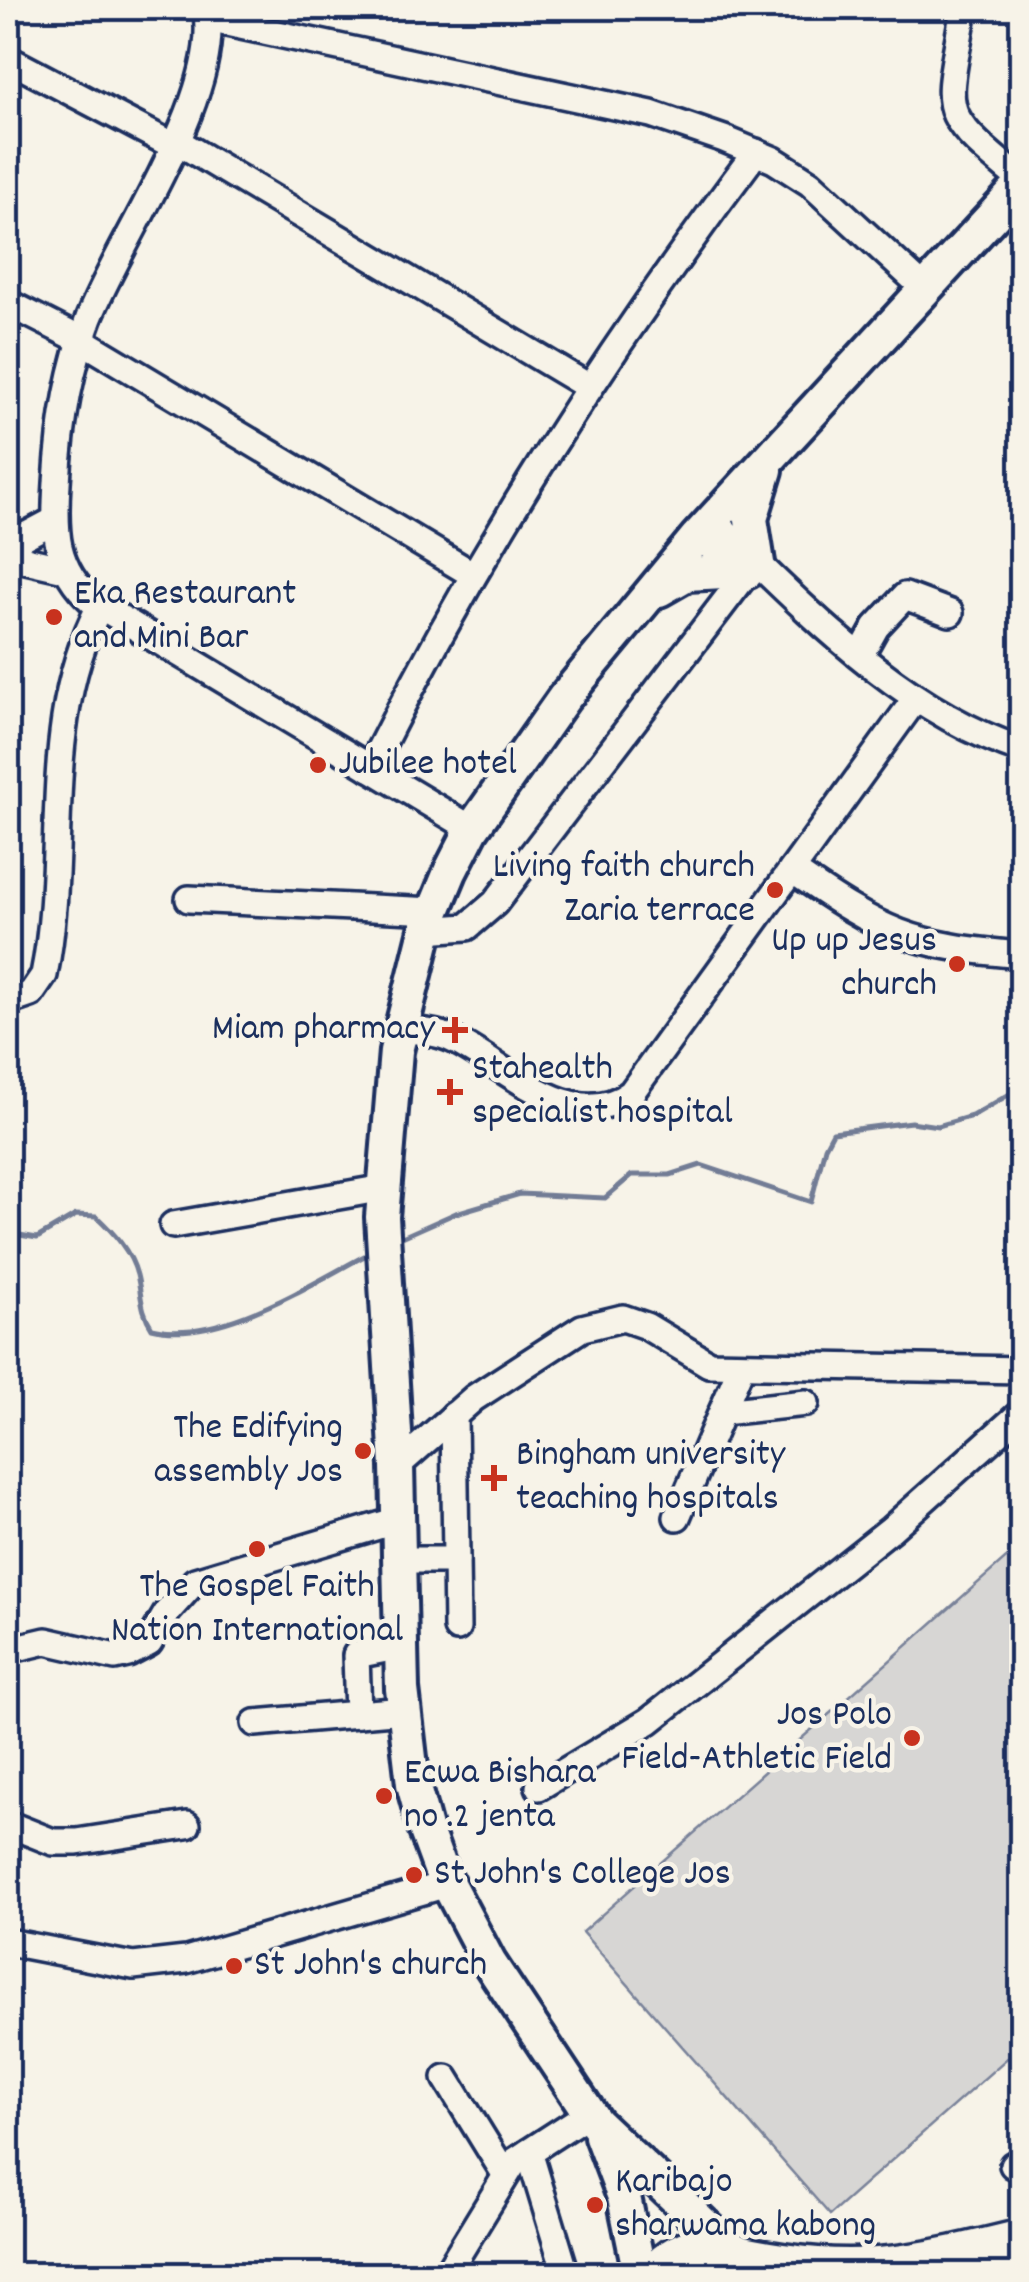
<svg xmlns="http://www.w3.org/2000/svg" width="1029" height="2282" font-family="Dekko,sans-serif">
	<style>
		.garden { fill: #d7d6d4; stroke: #798299; stroke-width: 2.5 }
		.lines { fill: none; stroke-linecap: round; stroke-linejoin: round }
		.stream { stroke: #727c95; stroke-width: 5 }
		.minor-casing { stroke: #1b2f5e; stroke-width: 32 }
		.major-casing { stroke: #1b2f5e; stroke-width: 40 }
		.highway-casing { stroke: #1b2f5e; stroke-width: 45 }
		.minor { stroke: #f7f3e8; stroke-width: 25 }
		.major { stroke: #f7f3e8; stroke-width: 32 }
		.highway { stroke: #f7f3e8; stroke-width: 38 }
		.poi-dot { fill: #c8321e; stroke: #f7f3e8; stroke-width: 4 }
		.labels { text-anchor: middle; dominant-baseline: central; stroke-width: 9; stroke-linejoin: round; paint-order: stroke }
		.poi-label { font-size: 38px; fill: #1b2f5e; stroke: #f7f3e8; text-anchor: start }
	</style>
	<rect width="100%" height="100%" fill="#f7f3e8"/>
	<filter id="ink" filterUnits="userSpaceOnUse"><feTurbulence type="fractalNoise" baseFrequency=".01" numOctaves="2"/><feDisplacementMap in="SourceGraphic" scale="20" xChannelSelector="R" yChannelSelector="G"/><feConvolveMatrix kernelMatrix="1 2 1 2 8 2 1 2 1" color-interpolation-filters="sRGB"/></filter>
	<g filter="url(#ink)">
		<path class="garden" d="M1021,1545V2046L830,2215L582,1932Z"/>
		<g class="lines">
			<g class="stream">
				<path d="M8,1233L37,1238L76,1215L96,1216C113,1232 131,1251 137,1275C142,1295 140,1310 152,1328C218,1345 312,1283 370,1253"/>
				<path d="M393,1241L456,1213L520,1194L605,1198L632,1175H670L701,1165L811,1202L825,1147L833,1132L911,1122L938,1126L972,1116L1022,1087"/>
			</g>
			<defs>
				<g id="minor">
					<path d="M206,8C224,92 121,237 89,318C69,370 60,428 57,483C54,531 54,567 92,601L472,829"/>
					<path d="M964,8C946,117 934,108 1022,181"/>
					<path d="M208,19L651,114L724,139L774,160L810,183L925,289"/>
					<path d="M8,59L172,145"/>
					<path d="M175,140L589,387"/>
					<path d="M8,303L81,340L472,574"/>
					<path d="M713,520C804,607 899,710 1022,750"/>
					<path d="M697,537L749,575"/>
					<path d="M8,545L55,520"/>
					<path d="M8,556L65,569"/>
					<path d="M861,654L876,627L905,596L950,613"/>
					<path d="M370,768C480,548 608,349 756,152"/>
					<path d="M792,870C883,933 911,946 1022,955"/>
					<path d="M189,899L434,911"/>
					<path d="M426,930L467,927L495,903L746,574"/>
					<path d="M8,1002L31,994L44,975C69,851 39,722 100,606"/>
					<path d="M401,1030C419,1031 438,1032 454,1040C504,1064 572,1136 631,1093L916,698"/>
					<path d="M173,1225L384,1188"/>
					<path d="M722,1412L806,1403"/>
					<path d="M454,1415L457,1628"/>
					<path d="M397,1466L474,1398L582,1328L623,1318L646,1326L709,1364L1022,1370"/>
					<path d="M677,1517L741,1367"/>
					<path d="M399,1560H456"/>
					<path d="M8,1650L46,1641L115,1657L128,1654L149,1643L168,1611L195,1581L398,1520"/>
					<path d="M358,1714L356,1655L401,1646"/>
					<path d="M255,1723L404,1710"/>
					<path d="M539,1787L649,1721L891,1529L1022,1412"/>
					<path d="M8,1824L53,1842H77L187,1825"/>
					<path d="M8,1942L133,1966L186,1960L447,1884"/>
					<path d="M446,2078L505,2174"/>
					<path d="M529,2152L566,2274"/>
					<path d="M1013,2165L1022,2160"/>
					<path d="M446,2274L515,2161L589,2113"/>
				</g>
				<g id="major">
					<path d="M758,563L751,519L766,470"/>
					<path d="M659,590L687,574L741,571"/>
					<path d="M601,2136L624,2197L640,2274"/>
					<path d="M731,2250L596,2123L489,1962L440,1869L425,1828L413,1784L402,1689L397,1466L382,1217L396,1051L426,930L450,872L472,829L564,698L697,537L1022,184"/>
				</g>
				<g id="highway">
					<path d="M741,2256C856,2279 909,2267 1022,2239"/>
					<path d="M655,2274C682,2239 731,2237 758,2272"/>
					<path d="M992,2274L1022,2267"/>
				</g>
			</defs>
			<use href="#minor" class="minor-casing"/>
			<use href="#major" class="major-casing"/>
			<use href="#highway" class="highway-casing"/>
			<use href="#minor" class="minor"/>
			<use href="#major" class="major"/>
			<use href="#highway" class="highway"/>
		</g>
	</g>
	<g class="poi-dot">
		<circle cx="54" cy="617" r="10"/>
		<circle cx="318" cy="765" r="10"/>
		<circle cx="775" cy="890" r="10"/>
		<circle cx="957" cy="964" r="10"/>
		<path d="M450 1015h10v10h10v10h-10v10h-10v-10h-10v-10h10z"/>
		<path d="M445 1077h10v10h10v10h-10v10h-10v-10h-10v-10h10z"/>
		<circle cx="363" cy="1451" r="10"/>
		<path d="M489 1463h10v10h10v10h-10v10h-10v-10h-10v-10h10z"/>
		<circle cx="257" cy="1549" r="10"/>
		<circle cx="912" cy="1738" r="10"/>
		<circle cx="384" cy="1796" r="10"/>
		<circle cx="414" cy="1875" r="10"/>
		<circle cx="234" cy="1966" r="10"/>
		<circle cx="595" cy="2205" r="10"/>
	</g>
	<g class="labels">
		<g class="poi-label">
			<text x="74" y="595">Eka Restaurant<tspan x="74" dy="44">and Mini Bar</tspan></text>
			<text x="338" y="765">Jubilee hotel</text>
			<text x="755" y="868" text-anchor="end">Living faith church<tspan x="755" dy="44">Zaria terrace</tspan></text>
			<text x="937" y="942" text-anchor="end">Up up Jesus<tspan x="937" dy="44">church</tspan></text>
			<text x="435" y="1030" text-anchor="end">Miam pharmacy</text>
			<text x="472" y="1070">Stahealth<tspan x="472" dy="44">specialist hospital</tspan></text>
			<text x="343" y="1429" text-anchor="end">The Edifying<tspan x="343" dy="44">assembly Jos</tspan></text>
			<text x="516" y="1456">Bingham university<tspan x="516" dy="44">teaching hospitals</tspan></text>
			<text x="257" y="1588" text-anchor="middle">The Gospel Faith<tspan x="257" dy="44">Nation International</tspan></text>
			<text x="892" y="1716" text-anchor="end">Jos Polo<tspan x="892" dy="44">Field-Athletic Field</tspan></text>
			<text x="404" y="1774">Ecwa Bishara<tspan x="404" dy="44">no .2 jenta</tspan></text>
			<text x="434" y="1875">St John's College Jos</text>
			<text x="254" y="1966">St John's church</text>
			<text x="615" y="2183">Karibajo<tspan x="615" dy="44">sharwama kabong</tspan></text>
		</g>
	</g>
	<rect width="1029" height="2282" fill="none" stroke="#f7f3e8" stroke-width="40"/>
	<rect x="20" y="20" width="989" height="2242" fill="none" stroke="#1b2f5e" stroke-width="4" filter="url(#ink)"/>
</svg>
